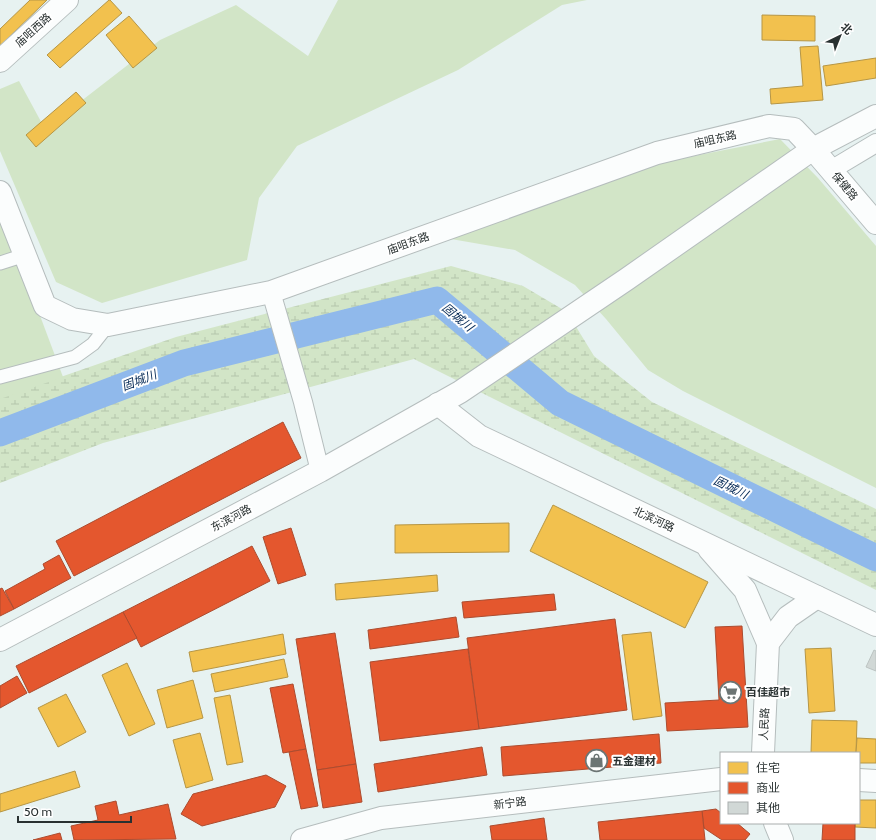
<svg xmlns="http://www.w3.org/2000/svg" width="876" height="840" font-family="Cabin,'Noto Sans SC',sans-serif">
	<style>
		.wetland { fill: url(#wetland-marsh) }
		.park { fill: #d2e5c7 }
		.homes { fill: #f2c14e; stroke: #b69645 }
		.shops { fill: #e4572e; stroke: #ac4c2f }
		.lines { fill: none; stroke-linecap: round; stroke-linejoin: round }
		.river { stroke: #90b9eb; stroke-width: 27 }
		.building { fill: #d1d8d6; stroke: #bcc4c2 }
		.pedestrian-casing { stroke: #b5bdbd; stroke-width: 15 }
		.minor-casing { stroke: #b5bdbd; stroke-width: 20 }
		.tertiary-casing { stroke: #b5bdbd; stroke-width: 24 }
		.secondary-casing { stroke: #b5bdbd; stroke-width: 24 }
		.pedestrian { stroke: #fbfdfd; stroke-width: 13 }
		.minor { stroke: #fbfdfd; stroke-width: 18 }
		.tertiary { stroke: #fbfdfd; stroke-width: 22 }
		.secondary { stroke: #fbfdfd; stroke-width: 22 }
		.labels { text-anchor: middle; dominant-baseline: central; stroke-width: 4; stroke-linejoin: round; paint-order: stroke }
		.street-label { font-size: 11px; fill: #293131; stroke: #fff }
		.poi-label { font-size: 11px; font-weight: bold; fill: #293131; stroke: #fff; text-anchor: start }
		.water-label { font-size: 12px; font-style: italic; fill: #032754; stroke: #fff }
	</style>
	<defs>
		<pattern id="wetland-marsh" width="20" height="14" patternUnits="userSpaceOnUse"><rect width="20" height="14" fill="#d2e5c7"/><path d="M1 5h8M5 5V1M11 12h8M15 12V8" fill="none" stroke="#b4c5ab"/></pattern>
	</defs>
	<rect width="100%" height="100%" fill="#e7f2f1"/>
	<path class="wetland" d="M451,266L523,286L567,312L594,356L652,402L876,509V590L414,359L103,443L0,483V398L176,337Z"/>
	<g class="park">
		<path d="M338,0H587L562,5L458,70L297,146L259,198L247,260L102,303L56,282L0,151V89L19,81L45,129L160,40L236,5L308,56Z"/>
		<path d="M780,139L818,178L876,246V488L683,391L648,370L606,319L575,285L515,250L451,239L486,223L653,164Z"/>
		<path d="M0,209L63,377L0,399Z"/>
	</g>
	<g class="homes">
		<path d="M30,0H47L0,46V29Z"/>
		<path d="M109,0H110L122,13L60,68L47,55Z"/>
		<path d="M762,15L815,16V41L762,40Z"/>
		<path d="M129,16L157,48L133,68L106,35Z"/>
		<path d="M818,46L823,100L771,104L770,89L803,86L800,47Z"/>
		<path d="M876,58V78L826,86L823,66Z"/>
		<path d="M76,92L86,103L36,147L26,135Z"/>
		<path d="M553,505L708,582L685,628L530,551Z"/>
		<path d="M509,523V552L395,553V525Z"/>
		<path d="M437,575L438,591L336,600L335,584Z"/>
		<path d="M651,632L662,716L633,720L622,635Z"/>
		<path d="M283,634L286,654L193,672L189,652Z"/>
		<path d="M831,648L835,711L809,713L805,649Z"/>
		<path d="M284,659L288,677L215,692L211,674Z"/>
		<path d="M127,663L155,724L129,736L102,675Z"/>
		<path d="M193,680L203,718L167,728L157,690Z"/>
		<path d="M66,694L86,732L58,747L38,708Z"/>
		<path d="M230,695L243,762L227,765L214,698Z"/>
		<path d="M812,720L857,721L856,753H811Z"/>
		<path d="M200,733L213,780L186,788L173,740Z"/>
		<path d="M857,738L876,739V763H859V753H856Z"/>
		<path d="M75,771L80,787L0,812V794Z"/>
		<path d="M859,800H876V828L855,827V823H859Z"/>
	</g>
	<g class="shops">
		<path d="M283,422L301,458L74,576L56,541Z"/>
		<path d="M291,528L306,575L278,584L263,537Z"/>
		<path d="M252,546L270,581L141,647L123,612Z"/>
		<path d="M59,555L71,578L14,609L5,591L45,569L43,564Z"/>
		<path d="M2,588L14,609L0,616V589Z"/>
		<path d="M554,594L556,610L464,618L462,602Z"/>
		<path d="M123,612L137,638L29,693L16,666Z"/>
		<path d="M456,617L459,637L370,649L368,630Z"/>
		<path d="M615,619L627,710L479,729L467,638Z"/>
		<path d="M742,626L748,727L667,731L665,703L719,700L715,627Z"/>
		<path d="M335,633L356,764L317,770L296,639Z"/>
		<path d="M468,649L479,729L380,741L370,662Z"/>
		<path d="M17,676L27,693L0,708V686Z"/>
		<path d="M293,684L306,749L283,753L270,688Z"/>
		<path d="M659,734L661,763L503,776L501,747Z"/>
		<path d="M482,747L487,775L378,792L374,764Z"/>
		<path d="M306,749L318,806L301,809L289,752Z"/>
		<path d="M356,764L362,802L323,808L317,770Z"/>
		<path d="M266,775L286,786L275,807L202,826L181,814L193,794Z"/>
		<path d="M116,801L119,815L168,804L176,839L74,840L71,826L98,820L95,806Z"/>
		<path d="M716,809L721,813V823H737L750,834L745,840H722L704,828L702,811Z"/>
		<path d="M702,811L705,840H600L598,822Z"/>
		<path d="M544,818L547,840H492L490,826Z"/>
		<path d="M823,823H855V840H822Z"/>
		<path d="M60,833L62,840H33Z"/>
	</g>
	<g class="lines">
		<path class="river" d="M0,433L184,363L437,300L560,403L876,558"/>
	</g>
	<path class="building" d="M874,650L876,651V671L866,667Z"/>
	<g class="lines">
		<defs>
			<g id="pedestrian">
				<path d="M0,263L25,255"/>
				<path d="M0,377L75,357L93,344L108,325"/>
			</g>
			<g id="minor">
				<path d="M831,170L876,143"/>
				<path d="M271,292L303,402L320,471"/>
			</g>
			<g id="tertiary">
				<path d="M0,61L67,0"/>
				<path d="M0,192L45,306L72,319L108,325L271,292L657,153L769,126L794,129L813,149L876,223"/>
				<path d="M859,780L876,781"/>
				<path d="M302,840L381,818L721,779"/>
			</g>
			<g id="secondary">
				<path d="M438,404L479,436L876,625"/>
				<path d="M709,549L745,590L768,643"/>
				<path d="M0,640L320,471L460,392L627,279L813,149L876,116"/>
				<path d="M763,753L768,643L788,617L817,597"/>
				<path d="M775,823L782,840"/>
			</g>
		</defs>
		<use href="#pedestrian" class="pedestrian-casing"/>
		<use href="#minor" class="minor-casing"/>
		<use href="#tertiary" class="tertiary-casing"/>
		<use href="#secondary" class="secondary-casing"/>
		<use href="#pedestrian" class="pedestrian"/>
		<use href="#minor" class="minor"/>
		<use href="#tertiary" class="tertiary"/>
		<use href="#secondary" class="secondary"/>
	</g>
	<defs>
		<symbol id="supermarket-ring" viewBox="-11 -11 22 22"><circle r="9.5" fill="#fff" stroke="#6c7574" stroke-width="1.5"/><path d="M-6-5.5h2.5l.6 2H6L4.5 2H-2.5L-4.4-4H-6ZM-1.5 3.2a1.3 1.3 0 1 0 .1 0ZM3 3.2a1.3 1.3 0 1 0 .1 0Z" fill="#6c7574"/></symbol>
		<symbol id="shop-ring" viewBox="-11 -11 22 22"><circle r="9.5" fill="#fff" stroke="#6c7574" stroke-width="1.5"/><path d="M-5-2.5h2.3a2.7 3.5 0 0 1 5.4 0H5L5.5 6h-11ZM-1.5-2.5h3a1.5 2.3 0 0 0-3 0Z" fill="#6c7574"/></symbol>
	</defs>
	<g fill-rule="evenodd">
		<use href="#supermarket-ring" x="718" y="680" width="25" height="25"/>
		<use href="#shop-ring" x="584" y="748" width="25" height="25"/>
	</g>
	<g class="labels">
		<g class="street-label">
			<text transform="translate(33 30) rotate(-42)">庙咀西路</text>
			<text transform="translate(715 139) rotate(-13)">庙咀东路</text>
			<text transform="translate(845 186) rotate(50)">保健路</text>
			<text transform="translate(408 243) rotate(-20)">庙咀东路</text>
			<text transform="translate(231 518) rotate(-28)">东滨河路</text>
			<text transform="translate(654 519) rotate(25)">北滨河路</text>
			<text transform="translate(764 724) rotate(-87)">人民路</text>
			<text transform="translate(510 803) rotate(-7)">新宁路</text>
		</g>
		<g class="poi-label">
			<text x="746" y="692">百佳超市</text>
			<text x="612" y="761">五金建材</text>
		</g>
		<g class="water-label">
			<text transform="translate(458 317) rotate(40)">固城川</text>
			<text transform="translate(139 380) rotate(-21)">固城川</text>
			<text transform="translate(731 487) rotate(26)">固城川</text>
		</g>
	</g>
	<rect x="720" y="752" width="140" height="72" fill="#ffffff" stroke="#a9adad"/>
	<rect x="728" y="762" width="20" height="12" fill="#f2c14e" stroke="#a9adad"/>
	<text x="756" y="772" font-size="12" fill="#293131">住宅</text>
	<rect x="728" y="782" width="20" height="12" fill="#e4572e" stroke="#a9adad"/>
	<text x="756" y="792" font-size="12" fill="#293131">商业</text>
	<rect x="728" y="802" width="20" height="12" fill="#d1d8d6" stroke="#a9adad"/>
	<text x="756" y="812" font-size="12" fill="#293131">其他</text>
	<g transform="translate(840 36) rotate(43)" stroke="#ffffff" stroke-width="3" paint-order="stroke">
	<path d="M0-3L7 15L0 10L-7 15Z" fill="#293131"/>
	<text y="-6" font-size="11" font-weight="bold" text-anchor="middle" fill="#293131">北</text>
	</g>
	<path d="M18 816v6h113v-6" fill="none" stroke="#293131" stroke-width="2"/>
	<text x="24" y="816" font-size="12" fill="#293131" stroke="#ffffff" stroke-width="3" paint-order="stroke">50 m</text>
</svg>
